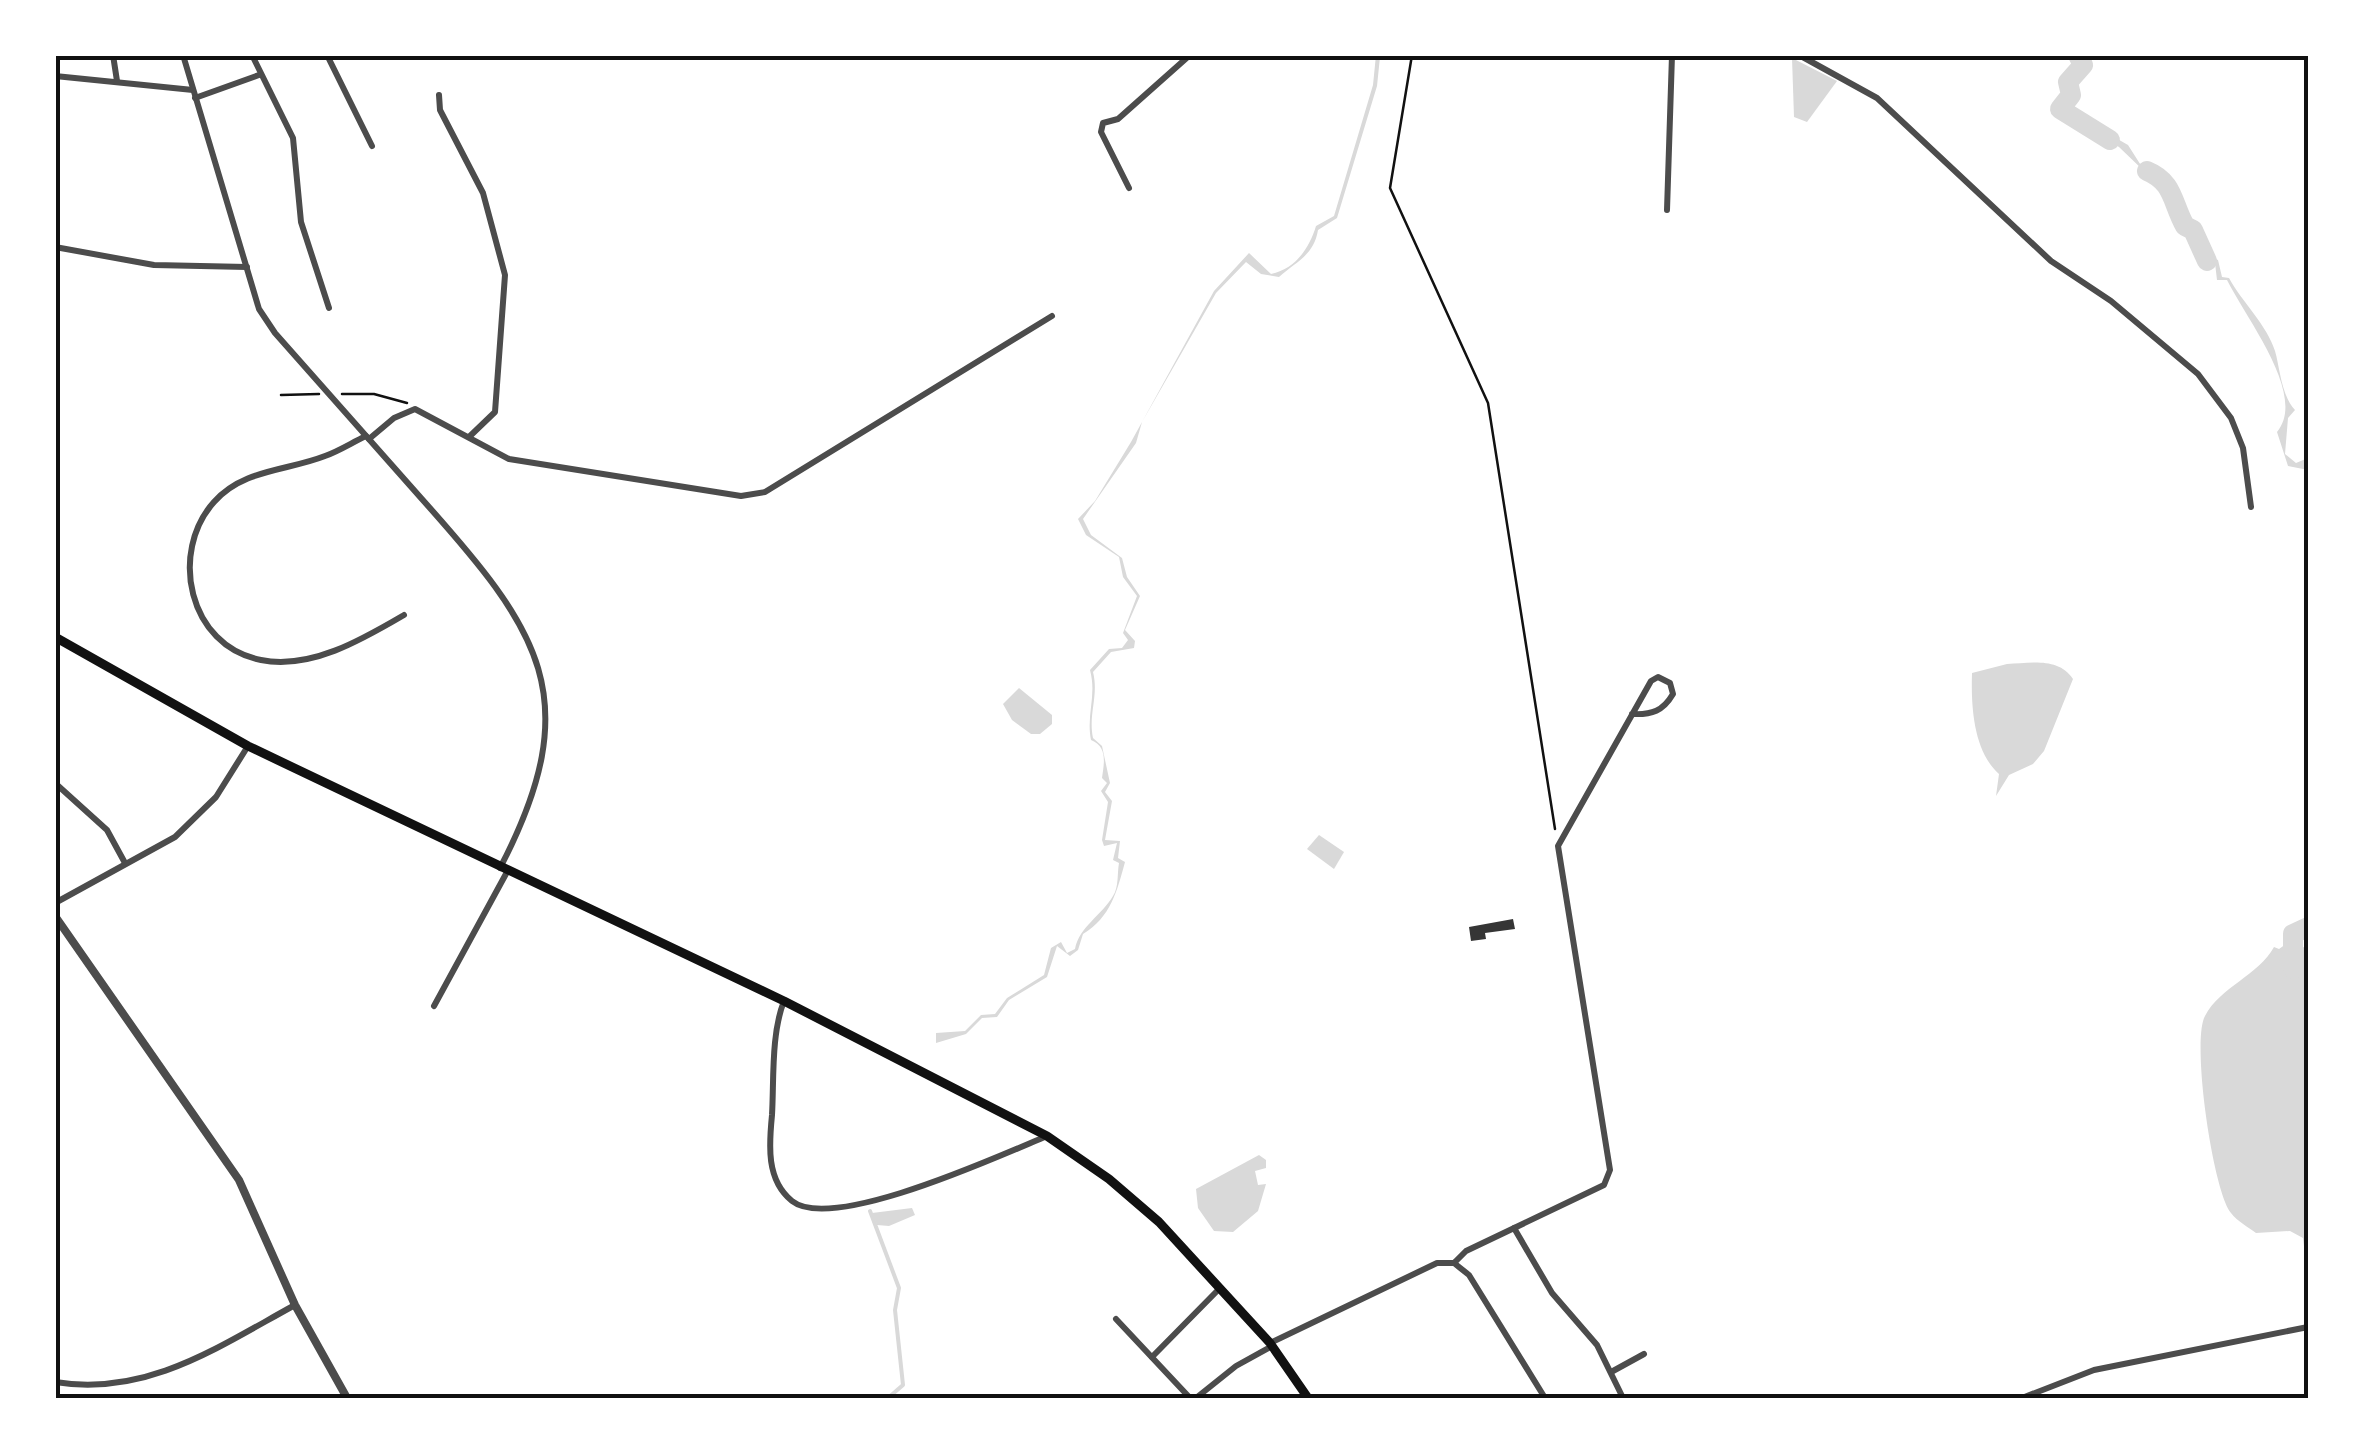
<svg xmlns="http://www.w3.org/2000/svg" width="2363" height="1453" font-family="'DejaVu Sans',sans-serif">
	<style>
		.water { fill: #d9d9d9 }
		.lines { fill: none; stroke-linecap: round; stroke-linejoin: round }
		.stream { stroke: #d9d9d9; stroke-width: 4 }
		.river { stroke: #d9d9d9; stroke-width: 20 }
		.building { fill: #353535 }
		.path { stroke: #111; stroke-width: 2.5 }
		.minor { stroke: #4c4c4c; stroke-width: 6 }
		.tertiary { stroke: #4c4c4c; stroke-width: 8 }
		.secondary { stroke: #111; stroke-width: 9 }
		.neatline { fill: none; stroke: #111; stroke-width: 4 }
	</style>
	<rect width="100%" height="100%" fill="#fff"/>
	<g class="water">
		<path d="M1376,55L1380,57L1377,86L1337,218L1318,230C1314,255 1297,261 1279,277L1261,274L1246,262L1216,293L1142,422L1136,443L1083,519L1091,535L1122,558L1127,577L1140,596L1125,630L1135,641L1134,648L1111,652L1093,672C1099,696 1088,714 1093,738L1102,746L1110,783L1105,792L1112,801L1105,840L1120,841L1118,858L1125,862C1117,891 1111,917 1083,934L1078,950L1070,956L1057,946L1047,977L1009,1000L997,1017L982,1018L966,1034L936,1043V1033L965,1031L981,1015L995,1014L1007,998L1044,975L1051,948L1061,942L1067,953L1075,949C1079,927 1102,915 1113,896C1119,887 1117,874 1119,863L1113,860L1117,843L1104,846L1102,840L1108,802L1101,791L1107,783L1102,778C1104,763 1108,747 1091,740C1086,714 1097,696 1090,670L1109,649L1122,648L1128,640L1123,633L1137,596L1123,577L1119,557L1086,535L1078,519L1095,501L1131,442L1214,291L1249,253L1271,274C1295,269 1309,249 1316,226L1334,216L1373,85Z"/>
		<path d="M1792,58L1837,81L1807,122L1794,117Z"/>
		<path d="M2069,91L2073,95L2065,109L2128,145L2142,167L2157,169L2180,199L2177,205L2184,223L2194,228L2202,253L2218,260L2222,277L2229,278C2242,302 2267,325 2275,351C2280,368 2281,395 2295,410L2288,418L2285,454L2296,463L2308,458V470L2288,466L2277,432C2307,396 2249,323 2227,280H2217L2215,263L2206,262C2191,246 2188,225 2172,211L2175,202L2160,177L2144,171L2119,147L2058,110Z"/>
		<path d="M2007,664C2030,663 2059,657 2073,679L2044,751L2033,764L2009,775L1996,796L1999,774C1973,751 1971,705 1972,673Z"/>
		<path d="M1019,688L1052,715V724L1040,734H1031L1012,720L1003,704Z"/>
		<path d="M1319,835L1344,852L1334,869L1307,849Z"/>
		<path d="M2286,944L2308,948V1280L2303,1238L2290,1231L2256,1233C2248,1227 2237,1221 2231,1213C2213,1191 2191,1041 2205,1016C2220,987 2259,975 2274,947L2279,949Z"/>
		<path d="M1259,1155L1266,1160V1168L1255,1171L1258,1185L1266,1184L1258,1211L1233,1232L1214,1231L1198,1208L1196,1189Z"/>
		<path d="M912,1208L915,1215L889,1226L877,1225L872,1213Z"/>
	</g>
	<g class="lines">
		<path class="stream" d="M870,1211L899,1288L895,1310L903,1385L888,1398"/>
		<g class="river">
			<path d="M2078,55L2083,65L2068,82L2071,95L2060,109L2110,140"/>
			<path d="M2147,171C2174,182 2172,203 2185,226L2193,230L2207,261"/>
			<path d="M2293,969V934L2308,927"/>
		</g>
	</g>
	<path class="building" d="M1513,919L1515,929L1485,933L1486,939L1471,941L1469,927Z"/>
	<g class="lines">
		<g class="path">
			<path d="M1412,55L1390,188L1488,403L1555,829"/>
			<path d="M342,394H374L407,403"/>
			<path d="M281,395L319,394"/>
		</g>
		<g class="minor">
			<path d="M113,55L117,81"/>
			<path d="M183,55L259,309L275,333C324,388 373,443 421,498C539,630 589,697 500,868"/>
			<path d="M252,55L293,138L301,222L329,308"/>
			<path d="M327,55L372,146"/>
			<path d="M1799,55L1877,98L2051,261L2111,301L2198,374L2231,418L2243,448L2251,507"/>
			<path d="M55,76L193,90"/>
			<path d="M439,95L440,110L483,193L505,275L495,412L469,437"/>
			<path d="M195,98L259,75"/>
			<path d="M1129,188L1101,132L1103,123L1118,119L1190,55"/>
			<path d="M1667,210L1672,55"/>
			<path d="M55,247L154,265L247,267"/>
			<path d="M366,436C353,442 339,451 325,456C287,471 243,469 214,502C169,552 188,646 261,660C311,670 363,639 404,615"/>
			<path d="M369,439L394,418L415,409L509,459L741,496L765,492L1052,316"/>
			<path d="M55,783L107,830L125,863"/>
			<path d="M55,903L175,837L216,797L248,746"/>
			<path d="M784,1001C771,1034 774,1080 772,1115C769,1145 766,1180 792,1201C832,1233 1001,1155 1047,1136"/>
			<path d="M434,1006L507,872"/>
			<path d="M1514,1228L1552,1293L1597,1345L1623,1398"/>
			<path d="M1454,1263L1469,1275L1545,1398"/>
			<path d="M1116,1319L1190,1398"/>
			<path d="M1270,1343L1437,1263H1454L1466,1251L1604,1185L1610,1170L1558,846L1651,681L1658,677L1670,683L1673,694C1663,711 1652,715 1632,714"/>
			<path d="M1152,1357L1219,1289"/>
			<path d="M1613,1371L1644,1354"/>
			<path d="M55,1382C147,1397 218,1347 295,1305"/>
			<path d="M1196,1398L1236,1366L1272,1346"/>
			<path d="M2022,1398L2094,1370L2308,1327"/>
		</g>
		<path class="tertiary" d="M55,916L239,1180L295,1305L347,1398"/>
		<path class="secondary" d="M55,637L248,746L784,1001L1047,1136L1109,1179L1159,1222L1270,1343L1308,1398"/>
	</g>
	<rect width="2363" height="1453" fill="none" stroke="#ffffff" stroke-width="115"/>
	<rect x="58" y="58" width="2248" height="1338" class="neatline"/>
</svg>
